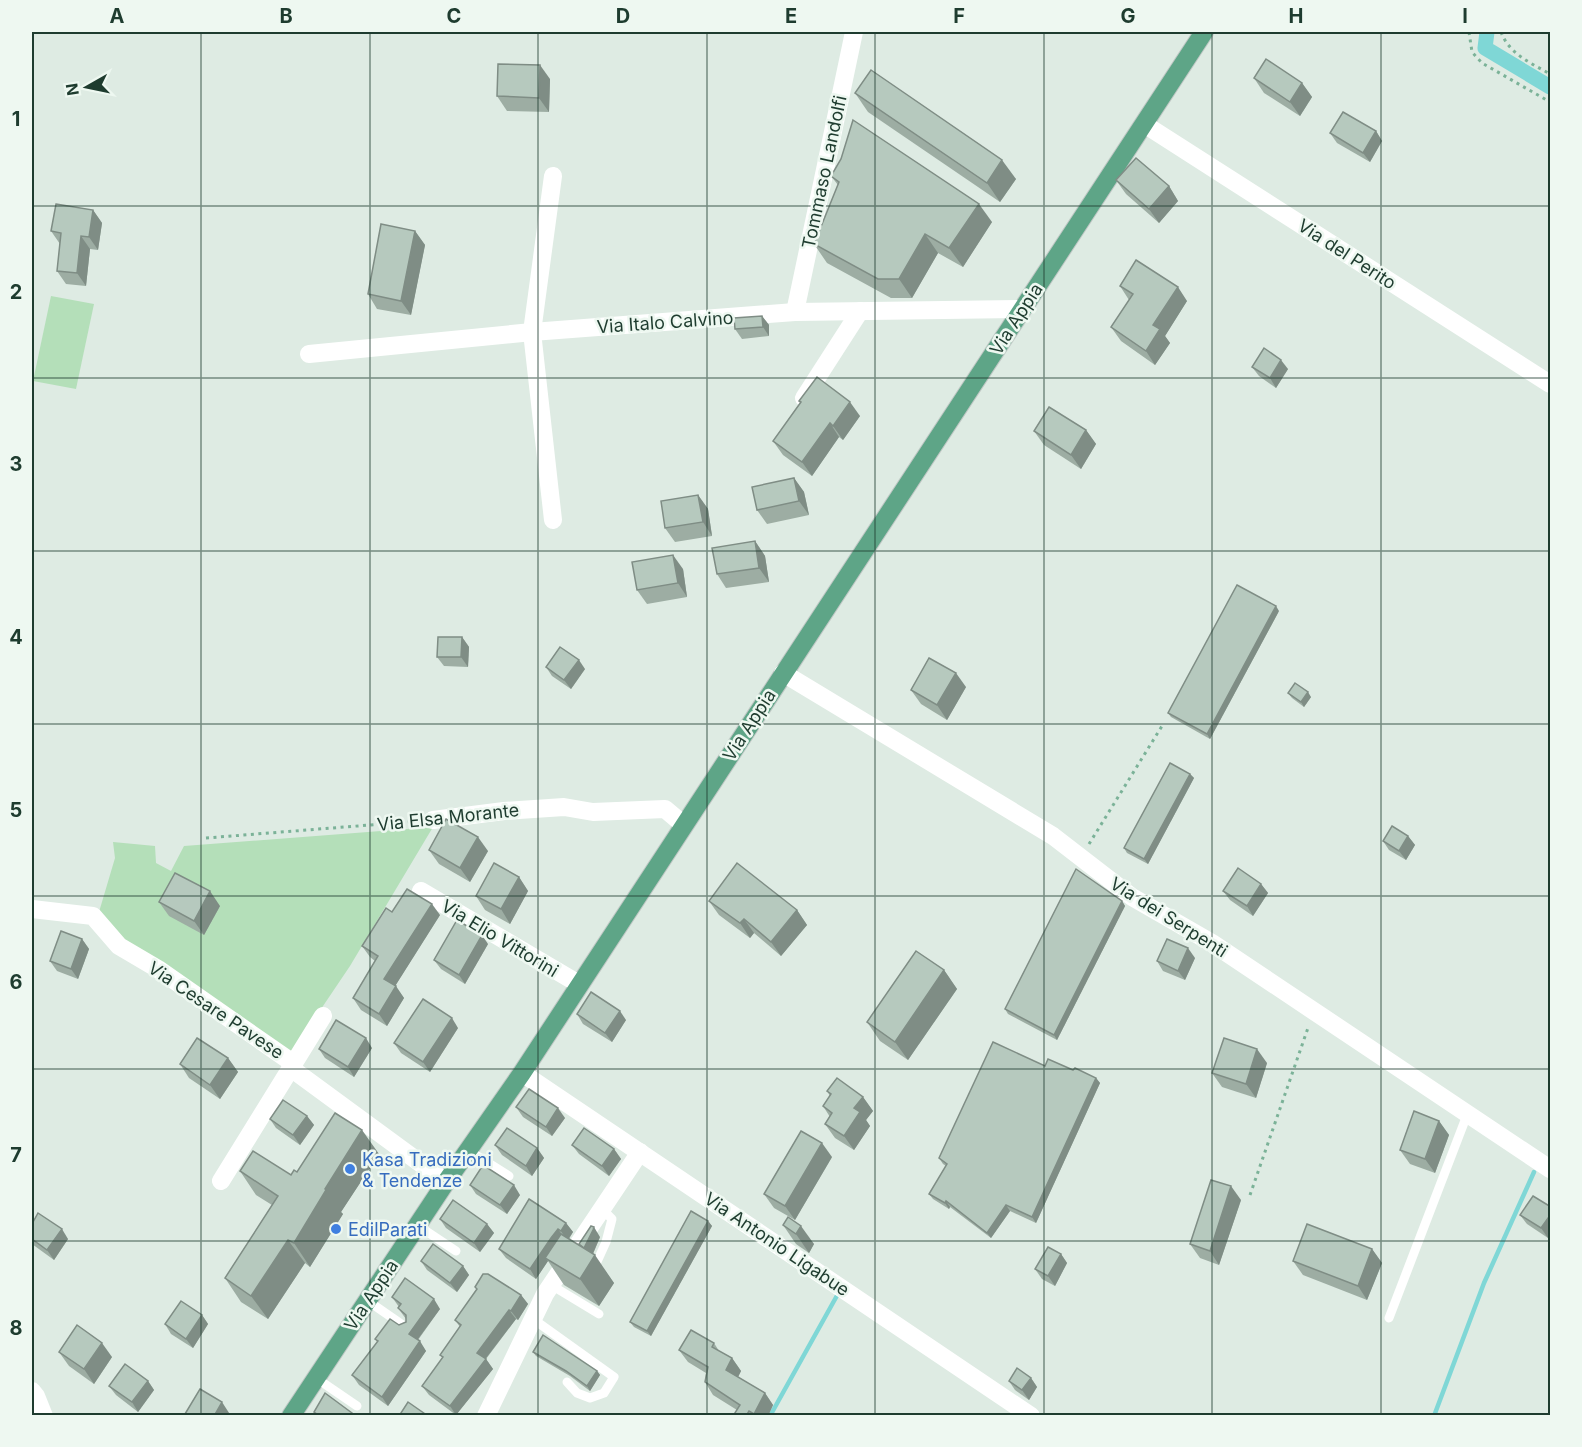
<svg xmlns="http://www.w3.org/2000/svg" width="1582" height="1447" font-family="Inter,sans-serif">
	<style>
		.green { fill: #b4dfb9 }
		.lines { fill: none; stroke-linecap: round; stroke-linejoin: round }
		.stream { stroke: #7fd7d6; stroke-width: 4.5 }
		.canal { stroke: #7fd7d6; stroke-width: 15 }
		.primary-casing { stroke: #c0c8c5; stroke-width: 20 }
		.path { stroke: #7bb298; stroke-width: 3; stroke-dasharray: 3 4.5; stroke-linecap: butt }
		.lane { stroke: #fff; stroke-width: 9 }
		.street { stroke: #fff; stroke-width: 18 }
		.primary { stroke: #5ea587; stroke-width: 18 }
		.wall { fill: #9dada3 }
		.shaded-wall { fill: #7f8d85 }
		.building { fill: #b6c9be; stroke: #7f8d85; stroke-width: 1.5 }
		.grid { fill: none; stroke: #1e3c2f; stroke-width: 1.5; stroke-opacity: 0.55 }
		.shop-dot { fill: #3f7fe0; stroke: #eef8f1; stroke-width: 2 }
		.labels { text-anchor: middle; dominant-baseline: central; stroke-width: 5; stroke-linejoin: round; paint-order: stroke }
		.street-label { font-size: 18px; fill: #1e3c2f; stroke: #eef8f1 }
		.shop-label { font-size: 18px; fill: #366cbe; stroke: #eef8f1; text-anchor: start }
		.neatline { fill: none; stroke: #1e3c2f; stroke-width: 2 }
		.grid-label { font-size: 20px; text-anchor: middle; font-weight: bold; fill: #1e3c2f }
	</style>
	<rect width="100%" height="100%" fill="#deebe3"/>
	<g class="green">
		<path d="M51,296L94,304L76,389L33,381Z"/>
		<path d="M433,827L350,966L290,1055L120,941L99,912L115,858L113,842L155,846L156,863L171,871L184,846Z"/>
	</g>
	<g class="lines">
		<g class="stream">
			<path d="M32,1413V1416"/>
			<path d="M770,1416L839,1292"/>
			<path d="M1434,1416L1484,1283L1534,1172"/>
		</g>
		<path class="canal" d="M1487,32L1485,48L1550,87"/>
		<defs>
			<path id="primary" d="M291,1416L446,1182L522,1073L1204,32"/>
		</defs>
		<use href="#primary" class="primary-casing"/>
		<g class="path">
			<path d="M1469,32L1472,52L1482,63L1550,102"/>
			<path d="M1501,32C1509,54 1531,63 1550,74"/>
			<path d="M206,838L420,821"/>
			<path d="M1089,844L1162,726"/>
			<path d="M1250,1195L1309,1025"/>
		</g>
		<g class="lane">
			<path d="M468,1150L509,1176"/>
			<path d="M417,1225L456,1251"/>
			<path d="M596,1264L606,1242L612,1219L602,1209"/>
			<path d="M551,1285L599,1314"/>
			<path d="M368,1301L407,1328"/>
			<path d="M1389,1318L1467,1115"/>
			<path d="M533,1319L614,1377L604,1393L590,1398L577,1393L567,1382"/>
			<path d="M316,1378L357,1406"/>
		</g>
		<g class="street">
			<path d="M1144,124L1550,384"/>
			<path d="M553,176L532,332L553,520"/>
			<path d="M795,312L854,32"/>
			<path d="M309,354L532,332L795,312L1023,309"/>
			<path d="M804,398L860,311"/>
			<path d="M783,673L1053,836L1132,897L1212,943L1550,1169"/>
			<path d="M433,820L504,811L564,807L593,812L665,809L684,825"/>
			<path d="M421,891L579,984"/>
			<path d="M32,909L93,916L119,946L158,969L290,1061L292,1069L446,1182"/>
			<path d="M522,1073L1031,1416"/>
			<path d="M221,1181L323,1016"/>
			<path d="M32,1391L36,1396L44,1416"/>
			<path d="M486,1416L545,1294L640,1152"/>
		</g>
		<use href="#primary" class="primary"/>
	</g>
	<g class="wall">
		<path d="M1254,78L1302,83L1312,97L1300,116L1264,93Z"/>
		<path d="M550,79L549,112L507,111L497,96Z"/>
		<path d="M855,93L1016,179L1000,202L868,112Z"/>
		<path d="M1376,131L1382,141L1370,162L1337,143L1330,133Z"/>
		<path d="M831,176L992,222L963,267L938,253L912,298H891L827,263L814,244L838,185Z"/>
		<path d="M1116,180L1169,186L1178,201L1159,223L1126,194Z"/>
		<path d="M93,210L102,223L98,250L90,249L86,286L66,284L57,271L60,244L51,231Z"/>
		<path d="M415,231L425,245L411,315L377,309L368,294Z"/>
		<path d="M1120,286L1187,301L1165,336L1170,343L1155,365L1121,341L1111,327L1129,300Z"/>
		<path d="M762,316L769,325V336L742,339L735,329Z"/>
		<path d="M1252,367L1288,369L1276,388L1259,376Z"/>
		<path d="M799,401L860,416L843,440L839,437L812,476L783,455L773,441L800,403Z"/>
		<path d="M1086,430L1096,444L1081,469L1044,445L1034,431Z"/>
		<path d="M794,478L804,492L809,515L767,524L757,510Z"/>
		<path d="M698,495L708,509L712,536L675,542L665,528Z"/>
		<path d="M755,541L765,556L769,582L726,588L717,574Z"/>
		<path d="M683,569L687,597L647,604L637,590Z"/>
		<path d="M1279,611L1210,739L1171,717L1168,713Z"/>
		<path d="M462,637L469,647L468,667L444,666L437,657Z"/>
		<path d="M546,667L585,669L571,689L552,676Z"/>
		<path d="M966,687L947,720L921,704L911,690Z"/>
		<path d="M1288,693L1311,697L1304,707L1292,698Z"/>
		<path d="M1190,774L1194,778L1148,864L1127,853L1124,848Z"/>
		<path d="M1408,836L1415,845L1406,860L1389,850L1383,841Z"/>
		<path d="M429,850L488,851L470,882L439,864Z"/>
		<path d="M519,877L528,891L510,924L485,910L476,896Z"/>
		<path d="M1261,884L1268,893L1253,916L1230,900L1223,891Z"/>
		<path d="M709,901L797,910L807,925L781,956L754,933L750,938L719,915Z"/>
		<path d="M1122,901L1125,906L1057,1040L1008,1014L1005,1009Z"/>
		<path d="M159,902L220,906L204,935L169,916Z"/>
		<path d="M392,912L440,915L395,986L404,998L387,1026L361,1010L353,998L375,961L370,957L362,946Z"/>
		<path d="M82,939L89,949L78,979L57,971L50,961Z"/>
		<path d="M488,944L465,984L441,969L434,960Z"/>
		<path d="M1195,958L1185,980L1163,971L1157,961Z"/>
		<path d="M944,970L957,989L908,1060L880,1041L867,1022Z"/>
		<path d="M577,1014L626,1020L612,1042L583,1024Z"/>
		<path d="M458,1028L430,1072L401,1053L394,1043Z"/>
		<path d="M372,1048L354,1077L325,1058L319,1049Z"/>
		<path d="M228,1058L238,1072L220,1099L189,1078L180,1064Z"/>
		<path d="M1267,1063L1256,1098L1222,1087L1212,1073Z"/>
		<path d="M1045,1066L1073,1070L1096,1078L1100,1083L1036,1223L1010,1211L991,1238L950,1207L949,1209L933,1199L929,1194L946,1166L943,1164L939,1158Z"/>
		<path d="M827,1091L863,1097L873,1111L866,1120L870,1126L854,1150L835,1138L825,1124L830,1117L823,1106L830,1096Z"/>
		<path d="M516,1107L565,1118L552,1136L523,1117Z"/>
		<path d="M307,1116L314,1125L300,1145L276,1128L270,1119Z"/>
		<path d="M1439,1121L1449,1135L1435,1173L1410,1164L1400,1150Z"/>
		<path d="M495,1145L537,1148L544,1158L532,1176L502,1155Z"/>
		<path d="M572,1145L614,1149L621,1159L609,1176L579,1154Z"/>
		<path d="M379,1154L341,1212L343,1214L310,1267L305,1263L268,1319L241,1302L225,1278L272,1205L256,1195L240,1171L291,1175L297,1172Z"/>
		<path d="M832,1157L795,1220L774,1208L764,1194Z"/>
		<path d="M470,1185L520,1195L507,1214L476,1194Z"/>
		<path d="M1241,1200L1219,1265L1200,1258L1190,1244Z"/>
		<path d="M1551,1207V1234L1548,1238L1527,1224L1520,1215Z"/>
		<path d="M440,1219L487,1224L494,1233L480,1252L446,1228Z"/>
		<path d="M708,1221L712,1226L651,1336L634,1327L630,1322Z"/>
		<path d="M566,1223L573,1232L569,1239L580,1246L600,1237L593,1254L614,1283L599,1306L564,1285L548,1261L536,1279L506,1258L499,1249Z"/>
		<path d="M32,1224L68,1239L54,1260L32,1244Z"/>
		<path d="M783,1225L814,1244L809,1253L796,1244Z"/>
		<path d="M1372,1249L1382,1263L1367,1300L1303,1275L1293,1261Z"/>
		<path d="M1061,1254L1067,1263L1055,1286L1042,1279L1035,1269Z"/>
		<path d="M421,1261L463,1266L469,1275L457,1292L427,1270Z"/>
		<path d="M475,1287L521,1295L528,1304L518,1320L516,1319L486,1359L493,1369L456,1415L429,1395L422,1386L443,1358L440,1355L460,1327L455,1320L477,1290Z"/>
		<path d="M392,1297L440,1309L418,1340L426,1351L388,1406L359,1385L352,1375L377,1342L375,1339L406,1322V1319L398,1308L399,1307Z"/>
		<path d="M202,1315L208,1324L193,1348L171,1334L165,1324Z"/>
		<path d="M714,1343L719,1351L732,1358L741,1371L738,1377L765,1393L773,1405L768,1416H733L737,1410L713,1395L705,1382L706,1373L688,1362L679,1350Z"/>
		<path d="M59,1352L112,1357L94,1384L69,1366Z"/>
		<path d="M533,1352L597,1371L600,1375L590,1391L570,1376L536,1356Z"/>
		<path d="M1031,1378L1037,1387L1029,1400L1015,1390L1009,1381Z"/>
		<path d="M148,1381L154,1390L138,1412L116,1395L109,1386Z"/>
	</g>
	<g class="shaded-wall">
		<path d="M540,65L550,79L549,112L539,98Z"/>
		<path d="M1302,83L1312,97L1300,116L1290,102Z"/>
		<path d="M1376,131L1382,141L1370,162L1363,153Z"/>
		<path d="M1002,160L1016,179L1000,202L987,183Z"/>
		<path d="M1169,186L1178,201L1159,223L1149,209Z"/>
		<path d="M979,204L992,222L963,267L949,248Z"/>
		<path d="M93,210L102,223L98,250L89,237Z"/>
		<path d="M415,231L425,245L411,315L401,301Z"/>
		<path d="M925,234L938,253L912,298L899,279Z"/>
		<path d="M81,236L90,249L86,286L77,273Z"/>
		<path d="M1178,287L1187,301L1165,336L1170,343L1155,365L1146,351L1153,325Z"/>
		<path d="M762,316L769,325V336L763,327Z"/>
		<path d="M1281,360L1288,369L1276,388L1270,378Z"/>
		<path d="M850,402L860,416L843,440L833,426Z"/>
		<path d="M830,423L839,437L812,476L802,462Z"/>
		<path d="M1086,430L1096,444L1081,469L1071,455Z"/>
		<path d="M794,478L804,492L809,515L799,501Z"/>
		<path d="M698,495L708,509L712,536L703,522Z"/>
		<path d="M755,541L765,556L769,582L759,568Z"/>
		<path d="M673,555L683,569L687,597L678,583Z"/>
		<path d="M1276,606L1279,611L1210,739L1207,734Z"/>
		<path d="M462,637L469,647L468,667L461,657Z"/>
		<path d="M579,660L585,669L571,689L564,680Z"/>
		<path d="M956,673L966,687L947,720L937,705Z"/>
		<path d="M1308,692L1311,697L1304,707L1301,702Z"/>
		<path d="M1190,774L1194,778L1148,864L1144,859Z"/>
		<path d="M1408,836L1415,845L1406,860L1399,851Z"/>
		<path d="M478,837L488,851L470,882L460,868Z"/>
		<path d="M519,877L528,891L510,924L501,909Z"/>
		<path d="M1261,884L1268,893L1253,916L1247,906Z"/>
		<path d="M210,891L220,906L204,935L194,921Z"/>
		<path d="M1122,901L1125,906L1057,1040L1054,1035Z"/>
		<path d="M432,904L440,915L392,991L384,979Z"/>
		<path d="M797,910L807,925L781,956L771,942Z"/>
		<path d="M744,919L754,933L750,938L740,923Z"/>
		<path d="M482,935L488,944L465,984L459,975Z"/>
		<path d="M82,939L89,949L78,979L71,969Z"/>
		<path d="M1188,948L1195,958L1185,980L1178,971Z"/>
		<path d="M944,970L957,989L908,1060L895,1042Z"/>
		<path d="M396,986L404,998L387,1026L379,1014Z"/>
		<path d="M620,1011L626,1020L612,1042L605,1033Z"/>
		<path d="M452,1018L458,1028L430,1072L423,1062Z"/>
		<path d="M366,1038L372,1048L354,1077L348,1067Z"/>
		<path d="M1257,1049L1267,1063L1256,1098L1246,1084Z"/>
		<path d="M228,1058L238,1072L220,1099L210,1085Z"/>
		<path d="M1096,1078L1100,1083L1036,1223L1032,1217Z"/>
		<path d="M863,1097L873,1111L866,1120L870,1126L854,1150L844,1136L854,1108Z"/>
		<path d="M558,1108L565,1118L552,1136L546,1127Z"/>
		<path d="M307,1116L314,1125L300,1145L293,1135Z"/>
		<path d="M1439,1121L1449,1135L1435,1173L1425,1159Z"/>
		<path d="M362,1130L379,1154L341,1212L343,1214L310,1267L294,1243L325,1189Z"/>
		<path d="M822,1143L832,1157L795,1220L785,1206Z"/>
		<path d="M537,1148L544,1158L532,1176L526,1166Z"/>
		<path d="M614,1149L621,1159L609,1176L602,1166Z"/>
		<path d="M514,1185L520,1195L507,1214L500,1205Z"/>
		<path d="M1231,1186L1241,1200L1219,1265L1210,1251Z"/>
		<path d="M946,1201L950,1207L949,1209L945,1203Z"/>
		<path d="M1006,1205L1010,1211L991,1238L987,1233Z"/>
		<path d="M1551,1214V1234L1548,1238L1541,1228Z"/>
		<path d="M708,1221L712,1226L651,1336L647,1331Z"/>
		<path d="M566,1223L573,1232L567,1241L561,1231Z"/>
		<path d="M487,1224L494,1233L480,1252L474,1243Z"/>
		<path d="M801,1226L814,1244L809,1253L796,1234Z"/>
		<path d="M594,1227L600,1237L591,1258L584,1248Z"/>
		<path d="M62,1229L68,1239L54,1260L47,1250Z"/>
		<path d="M558,1229L565,1239L545,1258L548,1261L536,1279L530,1269L551,1238Z"/>
		<path d="M288,1240L305,1263L268,1319L251,1296Z"/>
		<path d="M1372,1249L1382,1263L1367,1300L1358,1286Z"/>
		<path d="M1061,1254L1067,1263L1055,1286L1048,1276Z"/>
		<path d="M595,1255L614,1283L599,1306L580,1279Z"/>
		<path d="M463,1266L469,1275L457,1292L450,1283Z"/>
		<path d="M521,1295L528,1304L518,1320L511,1311Z"/>
		<path d="M434,1299L440,1309L415,1343L409,1334Z"/>
		<path d="M509,1310L516,1319L483,1362L477,1353Z"/>
		<path d="M202,1315L208,1324L193,1348L186,1339Z"/>
		<path d="M420,1341L426,1351L388,1406L382,1397Z"/>
		<path d="M102,1343L112,1357L94,1384L84,1369Z"/>
		<path d="M732,1358L741,1371L735,1383L726,1370Z"/>
		<path d="M486,1359L493,1369L456,1415L450,1406Z"/>
		<path d="M597,1371L600,1375L590,1391L587,1386Z"/>
		<path d="M1031,1378L1037,1387L1029,1400L1022,1390Z"/>
		<path d="M148,1381L154,1390L138,1412L132,1402Z"/>
		<path d="M765,1393L773,1405L768,1416H755L754,1414Z"/>
		<path d="M222,1402L231,1416H214Z"/>
	</g>
	<g class="building">
		<path d="M1266,59L1302,83L1290,102L1254,78Z"/>
		<path d="M498,64L540,65L539,98L497,96Z"/>
		<path d="M871,70L1002,160L987,183L855,93Z"/>
		<path d="M1343,112L1376,131L1363,153L1330,133Z"/>
		<path d="M853,120L979,204L949,248L925,234L899,279H878L814,244L839,182L831,176L841,159Z"/>
		<path d="M1136,158L1169,186L1149,209L1116,180Z"/>
		<path d="M56,204L93,210L89,237L81,236L77,273L57,271L61,233L51,231Z"/>
		<path d="M381,224L415,231L401,301L368,294Z"/>
		<path d="M1136,260L1178,287L1153,325L1160,329L1146,351L1111,327L1133,294L1120,286Z"/>
		<path d="M762,316L763,327L735,329L734,318Z"/>
		<path d="M1264,348L1281,360L1270,378L1252,367Z"/>
		<path d="M817,377L850,402L833,426L830,423L802,462L773,441L801,402L799,401Z"/>
		<path d="M1049,407L1086,430L1071,455L1034,431Z"/>
		<path d="M794,478L799,501L757,510L752,487Z"/>
		<path d="M698,495L703,522L665,528L661,501Z"/>
		<path d="M755,541L759,568L717,574L712,548Z"/>
		<path d="M673,555L678,583L637,590L632,562Z"/>
		<path d="M1237,585L1276,606L1207,734L1168,713Z"/>
		<path d="M438,637H462L461,657H437Z"/>
		<path d="M560,647L579,660L564,680L546,667Z"/>
		<path d="M929,658L956,673L937,705L911,690Z"/>
		<path d="M1295,683L1308,692L1301,702L1288,693Z"/>
		<path d="M1170,763L1190,774L1144,859L1124,848Z"/>
		<path d="M446,819L478,837L460,868L429,850Z"/>
		<path d="M1392,826L1408,836L1399,851L1383,841Z"/>
		<path d="M494,863L519,877L501,909L476,896Z"/>
		<path d="M737,863L797,910L771,942L744,919L740,923L709,901Z"/>
		<path d="M1238,868L1261,884L1247,906L1223,891Z"/>
		<path d="M1076,869L1122,901L1054,1035L1005,1009Z"/>
		<path d="M175,873L210,891L194,921L159,902Z"/>
		<path d="M407,889L432,904L384,979L396,986L379,1014L353,998L378,956L362,946L386,908L392,912Z"/>
		<path d="M457,920L482,935L459,975L434,960Z"/>
		<path d="M61,931L82,939L71,969L50,961Z"/>
		<path d="M1167,939L1188,948L1178,971L1157,961Z"/>
		<path d="M916,951L944,970L895,1042L867,1022Z"/>
		<path d="M591,992L620,1011L605,1033L577,1014Z"/>
		<path d="M423,999L452,1018L423,1062L394,1043Z"/>
		<path d="M336,1020L366,1038L348,1067L319,1049Z"/>
		<path d="M197,1038L228,1058L210,1085L180,1064Z"/>
		<path d="M1224,1038L1257,1049L1246,1084L1212,1073Z"/>
		<path d="M993,1042L1045,1066L1048,1059L1073,1070L1075,1068L1096,1078L1032,1217L1006,1205L987,1233L946,1201L945,1203L929,1194L947,1164L939,1158Z"/>
		<path d="M837,1078L863,1097L854,1108L860,1112L844,1136L825,1124L832,1113L823,1106L831,1094L827,1091Z"/>
		<path d="M529,1089L558,1108L546,1127L516,1107Z"/>
		<path d="M283,1100L307,1116L293,1135L270,1119Z"/>
		<path d="M1414,1111L1439,1121L1425,1159L1400,1150Z"/>
		<path d="M335,1113L362,1130L325,1189L326,1190L294,1243L288,1240L251,1296L225,1278L278,1196L240,1171L253,1151L291,1175L294,1170L297,1172Z"/>
		<path d="M507,1128L537,1148L526,1166L495,1145Z"/>
		<path d="M584,1128L614,1149L602,1166L572,1145Z"/>
		<path d="M801,1131L822,1143L785,1206L764,1194Z"/>
		<path d="M483,1165L514,1185L500,1205L470,1185Z"/>
		<path d="M1211,1180L1231,1186L1210,1251L1190,1244Z"/>
		<path d="M1533,1196L1551,1207V1214L1541,1228L1520,1215Z"/>
		<path d="M529,1199L566,1223L561,1231L558,1229L551,1238L530,1269L499,1249Z"/>
		<path d="M453,1200L487,1224L474,1243L440,1219Z"/>
		<path d="M691,1211L708,1221L647,1331L630,1322Z"/>
		<path d="M38,1213L62,1229L47,1250L32,1239V1224Z"/>
		<path d="M788,1217L801,1226L796,1234L783,1225Z"/>
		<path d="M1307,1224L1372,1249L1358,1286L1293,1261Z"/>
		<path d="M591,1226L594,1227L593,1230L584,1248L579,1244Z"/>
		<path d="M561,1234L595,1255L580,1279L545,1258Z"/>
		<path d="M433,1244L463,1266L450,1283L421,1261Z"/>
		<path d="M1048,1247L1061,1254L1048,1276L1035,1269Z"/>
		<path d="M483,1274H488L521,1295L511,1311L509,1310L477,1353L486,1359L450,1406L422,1386L443,1357L440,1355L461,1325L455,1320L477,1289L475,1287Z"/>
		<path d="M405,1278L434,1299L409,1334L420,1341L382,1397L352,1375L378,1341L375,1339L390,1319L399,1325L406,1322V1315L398,1308L401,1304L392,1297Z"/>
		<path d="M181,1301L202,1315L186,1339L165,1324Z"/>
		<path d="M77,1325L102,1343L84,1369L59,1352Z"/>
		<path d="M691,1330L714,1343L712,1347L732,1358L726,1370L765,1393L754,1414L749,1411L746,1416H733L740,1405L705,1382L708,1367L679,1350Z"/>
		<path d="M543,1335L597,1371L587,1386L566,1371L533,1352Z"/>
		<path d="M125,1364L148,1381L132,1402L109,1386Z"/>
		<path d="M1017,1368L1031,1378L1022,1390L1009,1381Z"/>
		<path d="M200,1389L222,1402L214,1416H187L185,1414Z"/>
		<path d="M325,1393L356,1416H320L314,1412Z"/>
		<path d="M408,1402L428,1416H399Z"/>
	</g>
	<path class="grid" d="M201,32V1416M370,32V1416M538,32V1416M707,32V1416M875,32V1416M1044,32V1416M1212,32V1416M1381,32V1416M32,206H1550M32,378H1550M32,551H1550M32,724H1550M32,896H1550M32,1069H1550M32,1241H1550"/>
	<g class="shop-dot">
		<circle cx="350" cy="1169" r="6"/>
		<circle cx="336" cy="1229" r="6"/>
	</g>
	<g class="labels">
		<g class="street-label">
			<text transform="translate(824 172) rotate(-78)">Tommaso Landolfi</text>
			<text transform="translate(1347 254) rotate(33)">Via del Perito</text>
			<text transform="translate(1016 319) rotate(-57)">Via Appia</text>
			<text transform="translate(665 322) rotate(-4)">Via Italo Calvino</text>
			<text transform="translate(749 725) rotate(-57)">Via Appia</text>
			<text transform="translate(448 817) rotate(-6)">Via Elsa Morante</text>
			<text transform="translate(1169 917) rotate(32)">Via dei Serpenti</text>
			<text transform="translate(500 938) rotate(31)">Via Elio Vittorini</text>
			<text transform="translate(216 1010) rotate(34)">Via Cesare Pavese</text>
			<text transform="translate(777 1244) rotate(34)">Via Antonio Ligabue</text>
			<text transform="translate(371 1295) rotate(-56)">Via Appia</text>
		</g>
		<g class="shop-label">
			<text x="362" y="1159">Kasa Tradizioni<tspan x="362" dy="21">&amp; Tendenze</tspan></text>
			<text x="348" y="1229">EdilParati</text>
		</g>
	</g>
	<rect width="1582" height="1447" fill="none" stroke="#eef8f1" stroke-width="66"/>
	<g transform="translate(87 87) rotate(261)" stroke="#eef8f1" stroke-width="4.5" paint-order="stroke">
	<path d="M0-4.5L10 22L0 15L-10 22Z" fill="#1e3c2f"/>
	<text y="-9" font-size="16" font-weight="bold" text-anchor="middle" fill="#1e3c2f">N</text>
	</g>
	<rect x="33" y="33" width="1516" height="1381" class="neatline"/>
	<g class="grid-label">
		<text x="117" y="23">A</text>
		<text x="286" y="23">B</text>
		<text x="454" y="23">C</text>
		<text x="623" y="23">D</text>
		<text x="791" y="23">E</text>
		<text x="959" y="23">F</text>
		<text x="1128" y="23">G</text>
		<text x="1296" y="23">H</text>
		<text x="1465" y="23">I</text>
		<text x="16" y="126">1</text>
		<text x="16" y="299">2</text>
		<text x="16" y="471">3</text>
		<text x="16" y="644">4</text>
		<text x="16" y="817">5</text>
		<text x="16" y="989">6</text>
		<text x="16" y="1162">7</text>
		<text x="16" y="1335">8</text>
	</g>
</svg>
